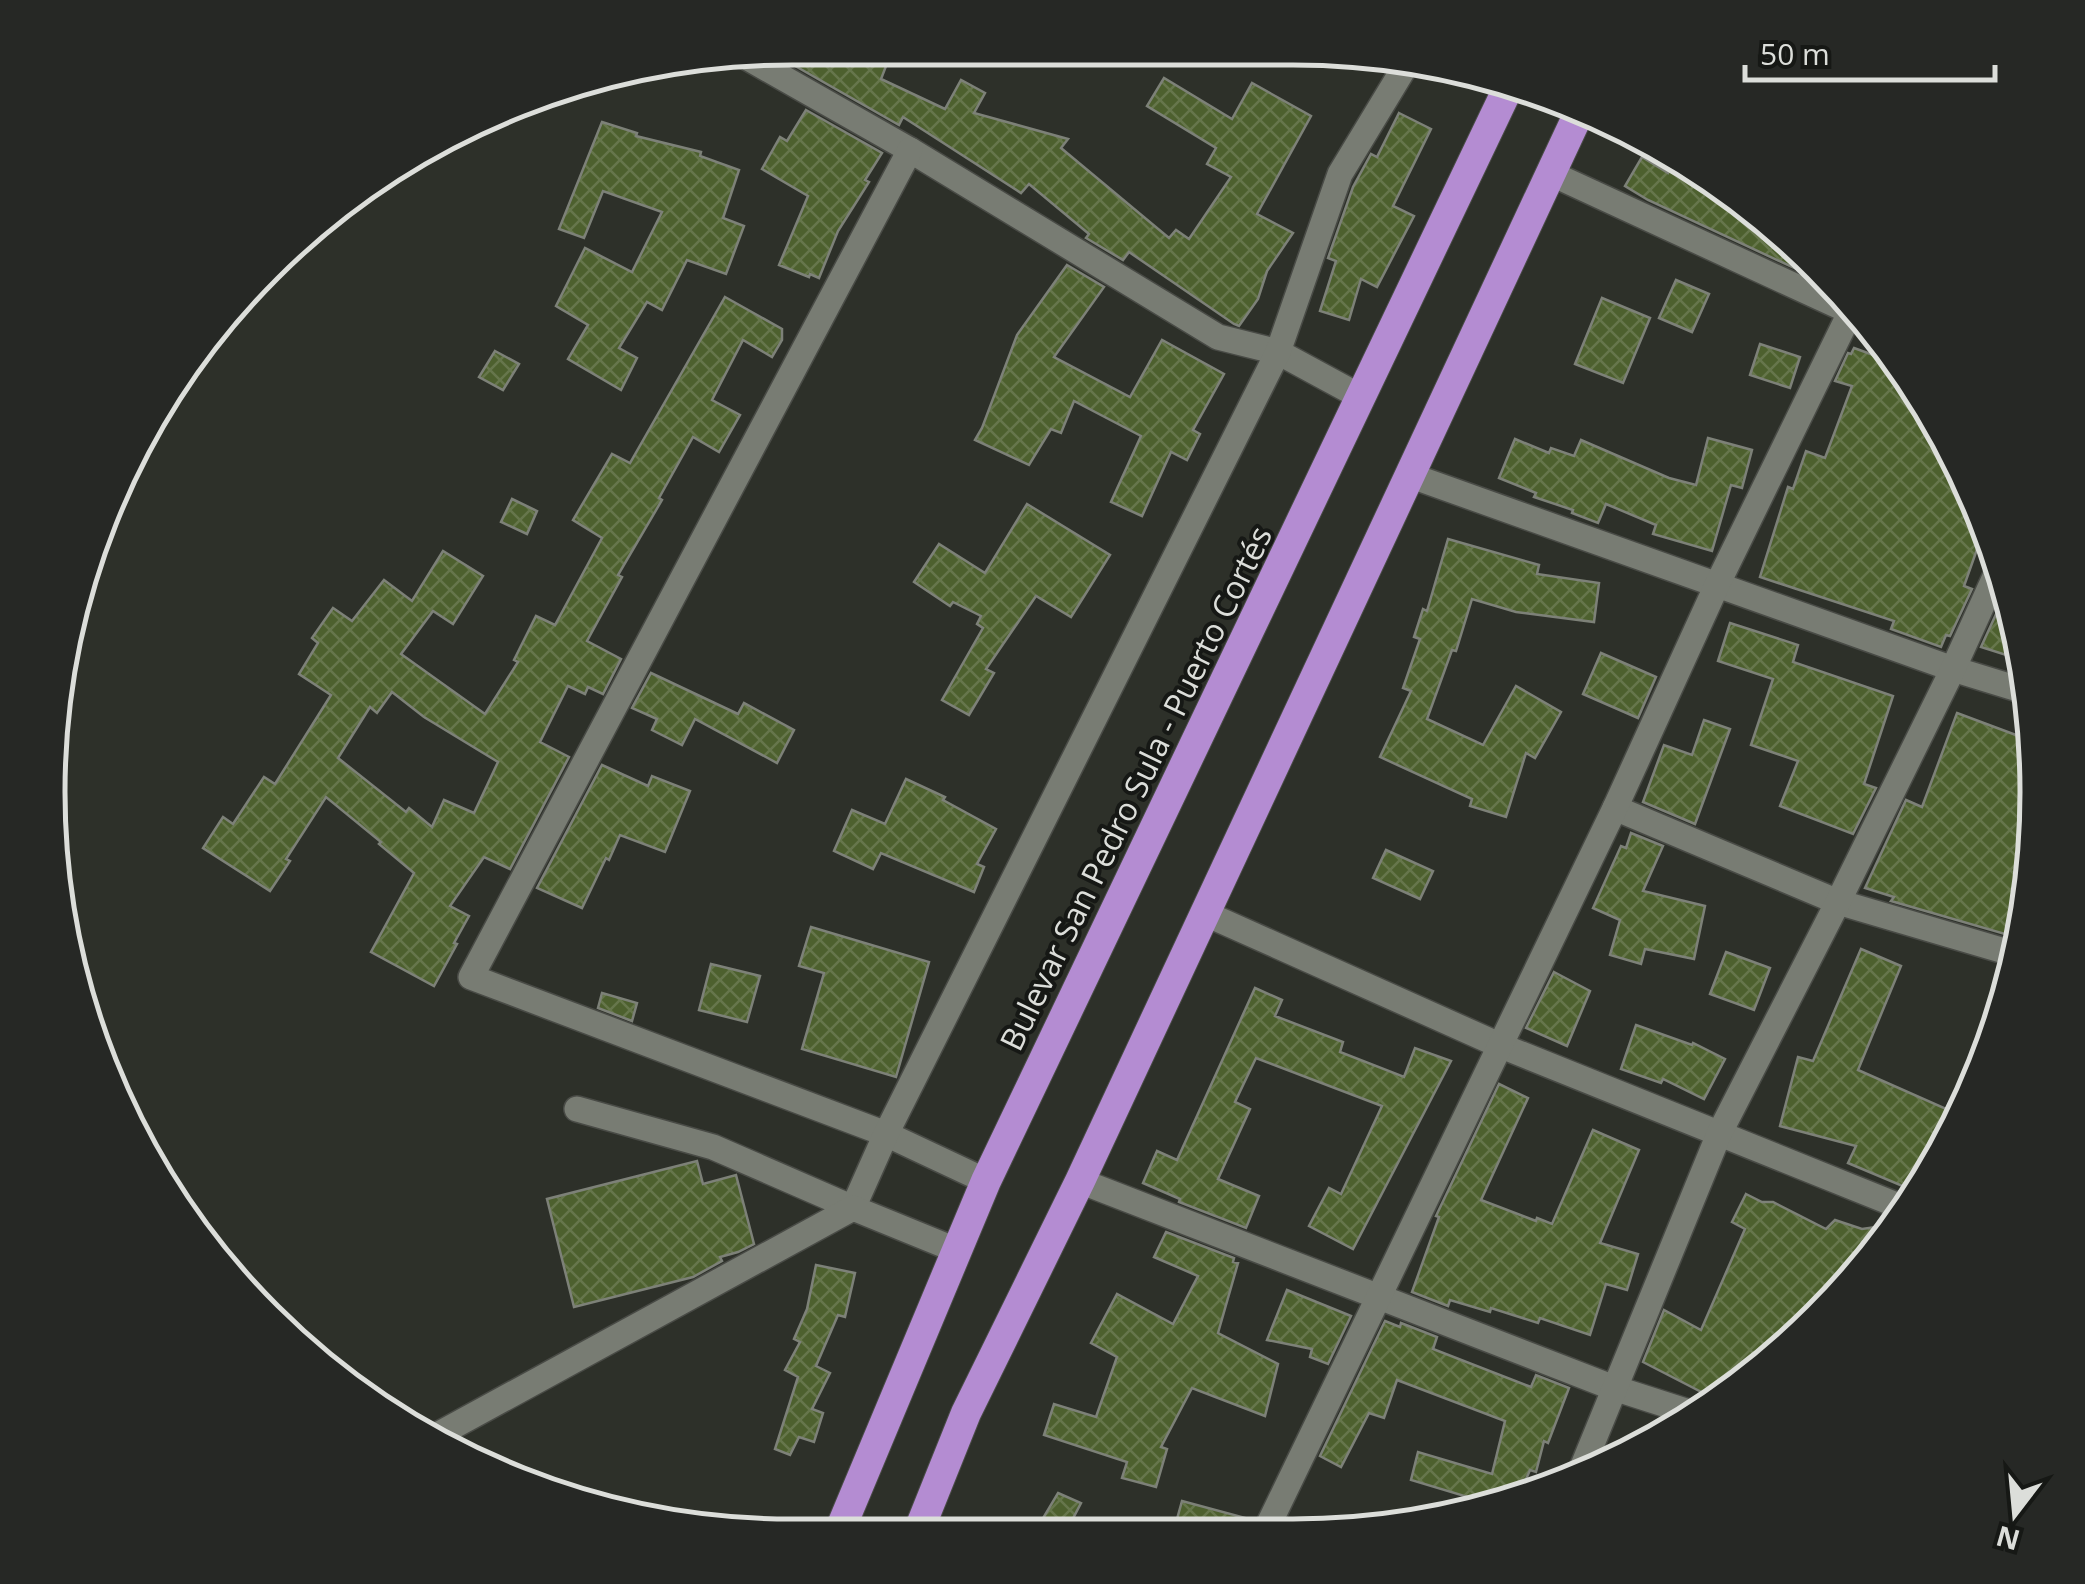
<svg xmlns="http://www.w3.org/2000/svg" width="2085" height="1584" font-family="'Open Sans',sans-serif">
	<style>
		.building { fill: url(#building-cross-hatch); stroke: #7d8178; stroke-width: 2.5; fill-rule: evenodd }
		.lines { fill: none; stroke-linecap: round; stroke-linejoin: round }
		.minor-casing { stroke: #494b46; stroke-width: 28 }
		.highway-casing { stroke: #494b46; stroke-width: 32 }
		.minor { stroke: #787c73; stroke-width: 25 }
		.highway { stroke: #b48cd2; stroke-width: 30 }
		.labels { text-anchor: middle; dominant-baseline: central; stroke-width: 8; stroke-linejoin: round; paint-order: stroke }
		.street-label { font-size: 32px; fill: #dcdeda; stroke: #161815 }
		.rim { fill: none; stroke: #dcdeda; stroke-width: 5 }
	</style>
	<defs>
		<pattern id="building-cross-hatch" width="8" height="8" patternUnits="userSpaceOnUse" patternTransform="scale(2.5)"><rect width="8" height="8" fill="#4d602e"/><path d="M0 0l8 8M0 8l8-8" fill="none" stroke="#66764c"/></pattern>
	</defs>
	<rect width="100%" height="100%" fill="#2d3029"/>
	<g class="building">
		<path d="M796,48H893L881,79L945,109L961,80L985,93L974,113L1068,139L1061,148L1169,238L1176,230L1189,239L1231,177L1207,164L1216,148L1147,106L1164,78L1232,119L1252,83L1311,116L1257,214L1293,233L1267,271L1258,299L1239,326L1234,324L1129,252L1123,260L1086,238L1089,234L1029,184L1021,193L903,117L899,125L790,63Z"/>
		<path d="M806,110L882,153L865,180L869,182L838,231L819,278L810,274L809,277L779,265L808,196L762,169L780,137L787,141Z"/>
		<path d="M1399,113L1431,129L1393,206L1414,216L1377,287L1361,279L1349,320L1320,311L1336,261L1328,258L1353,187L1371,154L1377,157Z"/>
		<path d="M602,122L637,133L636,136L701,152L700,156L739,170L723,218L744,226L726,274L687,260L662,310L647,302L619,348L637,358L621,390L568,359L588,325L556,306L585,248L632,272L662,212L603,191L584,238L559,229Z"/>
		<path d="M1642,157L1668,173L1672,165L1704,183L1709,175L1731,193L1729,197L1776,236L1779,233L1825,273L1820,280L1648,200L1625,186Z"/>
		<path d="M1067,265L1104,287L1054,357L1130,397L1162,340L1224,374L1193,430L1200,434L1187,460L1171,452L1142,516L1111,502L1141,436L1074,401L1061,433L1051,429L1029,465L975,440L982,428L1017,335Z"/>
		<path d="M1676,280L1709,294L1692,332L1659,318Z"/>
		<path d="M725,297L782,329V340L772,357L743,340L712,400L740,415L719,452L693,437L659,498L662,500L618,575L622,577L587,641L621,659L603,694L588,687L585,694L568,686L540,742L569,757L510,869L484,857L450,906L469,916L454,943L457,944L434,986L371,952L414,873L379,844L381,842L326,797L286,859L290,861L270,891L203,848L223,817L233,824L264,777L275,784L331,695L299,674L318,643L312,638L333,608L352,621L384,580L412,601L443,551L483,576L453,624L433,611L401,654L485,714L518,662L514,660L536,616L555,625L602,538L573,520L612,454L630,463ZM392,692L424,717L498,762L474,813L444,800L432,827L409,808L406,812L338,758L370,707L377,713Z"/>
		<path d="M1602,298L1650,318L1623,383L1575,364Z"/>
		<path d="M1760,344L1800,357L1790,388L1750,375Z"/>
		<path d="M1854,348L1901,365L1912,378L1981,507L1986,524L1964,586L1972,589L1950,636L1946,635L1941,647L1891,629L1894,621L1760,577L1788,487L1793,489L1806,451L1825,458L1852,386L1835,381L1848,353L1851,354Z"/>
		<path d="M495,351L519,364L503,390L479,377Z"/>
		<path d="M1708,438L1752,450L1742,488L1731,485L1712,551L1653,534L1656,525L1606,504L1598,523L1572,513L1573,510L1534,497L1536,493L1499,478L1515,439L1549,453L1551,448L1574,456L1581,440L1669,478L1696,485Z"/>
		<path d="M512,499L537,511L527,534L501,522Z"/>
		<path d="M1027,504L1110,555L1071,617L1036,596L986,669L994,673L969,715L942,700L983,628L977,624L981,616L953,602L950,606L914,582L939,544L985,573Z"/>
		<path d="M1448,539L1539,565L1537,574L1599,583L1594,622L1516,612L1472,599L1456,651L1452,650L1427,719L1483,745L1516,686L1561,712L1535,758L1526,753L1506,817L1470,806L1472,799L1380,757L1411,691L1403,688L1420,639L1414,637L1423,609L1427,611Z"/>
		<path d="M2003,599L2010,602L2023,646L2025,661L1981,647Z"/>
		<path d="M1730,623L1798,645L1793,662L1893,696L1864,784L1876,788L1853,834L1780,806L1798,761L1751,745L1773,679L1718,661Z"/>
		<path d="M1601,653L1656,677L1638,718L1583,694Z"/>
		<path d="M651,673L738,714L744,703L794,730L777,763L695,719L682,745L652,730L657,719L632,708Z"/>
		<path d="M1957,713L2032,741L2038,791L2022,939L1891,901L1894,897L1865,888L1906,800L1922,807Z"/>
		<path d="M1704,720L1730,729L1695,824L1643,802L1664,745L1692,755Z"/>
		<path d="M602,765L648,786L652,776L690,791L665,852L620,835L609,860L606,858L582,908L537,888Z"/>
		<path d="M906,779L945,797L943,800L996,829L977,864L984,867L974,892L881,853L873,869L834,851L852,810L885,824Z"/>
		<path d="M1631,833L1663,846L1643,891L1705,906L1694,959L1645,949L1641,964L1610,955L1620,920L1593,908L1621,846L1626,848Z"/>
		<path d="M1386,850L1433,871L1420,899L1373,878Z"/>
		<path d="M811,927L929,962L896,1077L802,1049L824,973L799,966Z"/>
		<path d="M1861,949L1901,966L1858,1070L1960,1115L1919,1193L1848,1163L1856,1146L1780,1126L1798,1057L1813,1061Z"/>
		<path d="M1726,952L1770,968L1754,1010L1710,994Z"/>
		<path d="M711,964L760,976L747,1022L699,1010Z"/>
		<path d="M1554,972L1590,991L1567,1046L1526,1028Z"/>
		<path d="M1255,988L1282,1000L1275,1016L1343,1042L1340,1052L1404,1077L1415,1048L1451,1061L1353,1249L1309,1226L1329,1188L1341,1194L1382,1106L1256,1058L1235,1102L1250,1109L1218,1179L1259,1196L1246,1228L1179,1202L1180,1199L1143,1183L1157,1151L1177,1160Z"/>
		<path d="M602,993L637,1003L632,1021L598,1008Z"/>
		<path d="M1636,1025L1692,1045L1693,1043L1725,1059L1704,1099L1663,1079L1661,1083L1621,1069Z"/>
		<path d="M1499,1084L1528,1098L1481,1200L1536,1221L1537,1218L1552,1224L1593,1130L1639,1150L1600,1243L1638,1254L1627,1290L1606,1284L1590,1335L1540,1318L1538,1323L1491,1308L1490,1312L1450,1300L1448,1306L1412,1292L1439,1217L1436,1216Z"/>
		<path d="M697,1161L703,1184L736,1175L754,1244L738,1252L720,1257L722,1261L693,1277L574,1307L547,1199Z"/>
		<path d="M1746,1194L1762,1202H1773L1826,1229L1835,1220L1862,1229L1897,1224L1847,1285L1842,1282L1830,1294L1822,1292L1806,1330L1719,1401L1643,1362L1664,1310L1701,1330L1745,1229L1732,1222Z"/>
		<path d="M1166,1232L1234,1258L1233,1262L1238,1263L1218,1333L1278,1364L1265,1416L1192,1388L1161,1447L1167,1449L1156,1487L1122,1478L1127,1462L1044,1435L1054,1404L1096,1417L1117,1357L1091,1343L1117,1294L1173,1324L1198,1276L1154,1257Z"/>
		<path d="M816,1265L855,1273L845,1317L838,1315L816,1366L830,1373L812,1409L823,1413L814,1442L799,1437L790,1455L775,1449L798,1377L785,1370L800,1342L794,1339L807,1309Z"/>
		<path d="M1287,1290L1351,1316L1328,1364L1310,1357L1312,1349L1267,1340Z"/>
		<path d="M1385,1321L1400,1327L1401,1323L1437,1337L1433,1349L1531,1387L1536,1375L1569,1388L1548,1443L1544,1441L1536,1472L1530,1470L1517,1500L1475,1510L1478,1500L1411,1480L1418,1452L1492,1474L1505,1421L1397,1380L1384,1418L1369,1413L1341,1467L1320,1456Z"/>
		<path d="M1058,1493L1081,1503L1067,1530H1036Z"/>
		<path d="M1182,1501L1253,1520L1250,1530H1174Z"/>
	</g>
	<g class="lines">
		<defs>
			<g id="minor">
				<path d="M741,54L910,150L1218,337L1278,352L1361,397"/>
				<path d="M910,150L471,977L886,1134L986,1181"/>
				<path d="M1550,173L1862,317"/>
				<path d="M1409,475L1953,669L2028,692"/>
				<path d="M1615,808L1838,902L2018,955"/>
				<path d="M1204,913L1499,1045L1909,1210"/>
				<path d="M577,1109L713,1147L853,1208L886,1134L1278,352L1340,174L1409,60"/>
				<path d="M1080,1181L1614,1388L1698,1415"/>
				<path d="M430,1439L853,1208L956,1250"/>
				<path d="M1580,1473L1719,1134L1838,902L1953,669L1999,568"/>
				<path d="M1266,1530L1615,808L1717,585L1850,313"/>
			</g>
			<g id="highway">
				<path d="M840,1530L986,1181L1510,84"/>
				<path d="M919,1530L966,1413L1080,1181L1578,115"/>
			</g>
		</defs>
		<use href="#minor" class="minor-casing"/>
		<use href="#highway" class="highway-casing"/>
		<use href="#minor" class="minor"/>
		<use href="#highway" class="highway"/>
	</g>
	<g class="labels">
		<g class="street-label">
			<text transform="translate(1135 788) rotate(-64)">Bulevar San Pedro Sula - Puerto Cortés</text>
		</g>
	</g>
	<path d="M0 0H2085V1584H0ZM792 65H1293A727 727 0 0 1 2020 792V792A727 727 0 0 1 1293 1519H792A727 727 0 0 1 65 792V792A727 727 0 0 1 792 65Z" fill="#262825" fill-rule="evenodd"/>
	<path class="rim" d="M792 65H1293A727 727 0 0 1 2020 792V792A727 727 0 0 1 1293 1519H792A727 727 0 0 1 65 792V792A727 727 0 0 1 792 65Z"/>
	<g transform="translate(2015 1514) rotate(196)" stroke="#161815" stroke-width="8" paint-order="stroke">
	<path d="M0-8L18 38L0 25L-18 38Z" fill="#dcdeda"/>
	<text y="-15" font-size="28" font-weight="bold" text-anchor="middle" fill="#dcdeda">N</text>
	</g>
	<path d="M1745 65v15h250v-15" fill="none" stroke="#dcdeda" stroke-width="5"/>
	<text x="1760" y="65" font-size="30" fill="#dcdeda" stroke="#161815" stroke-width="8" paint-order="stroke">50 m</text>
</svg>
